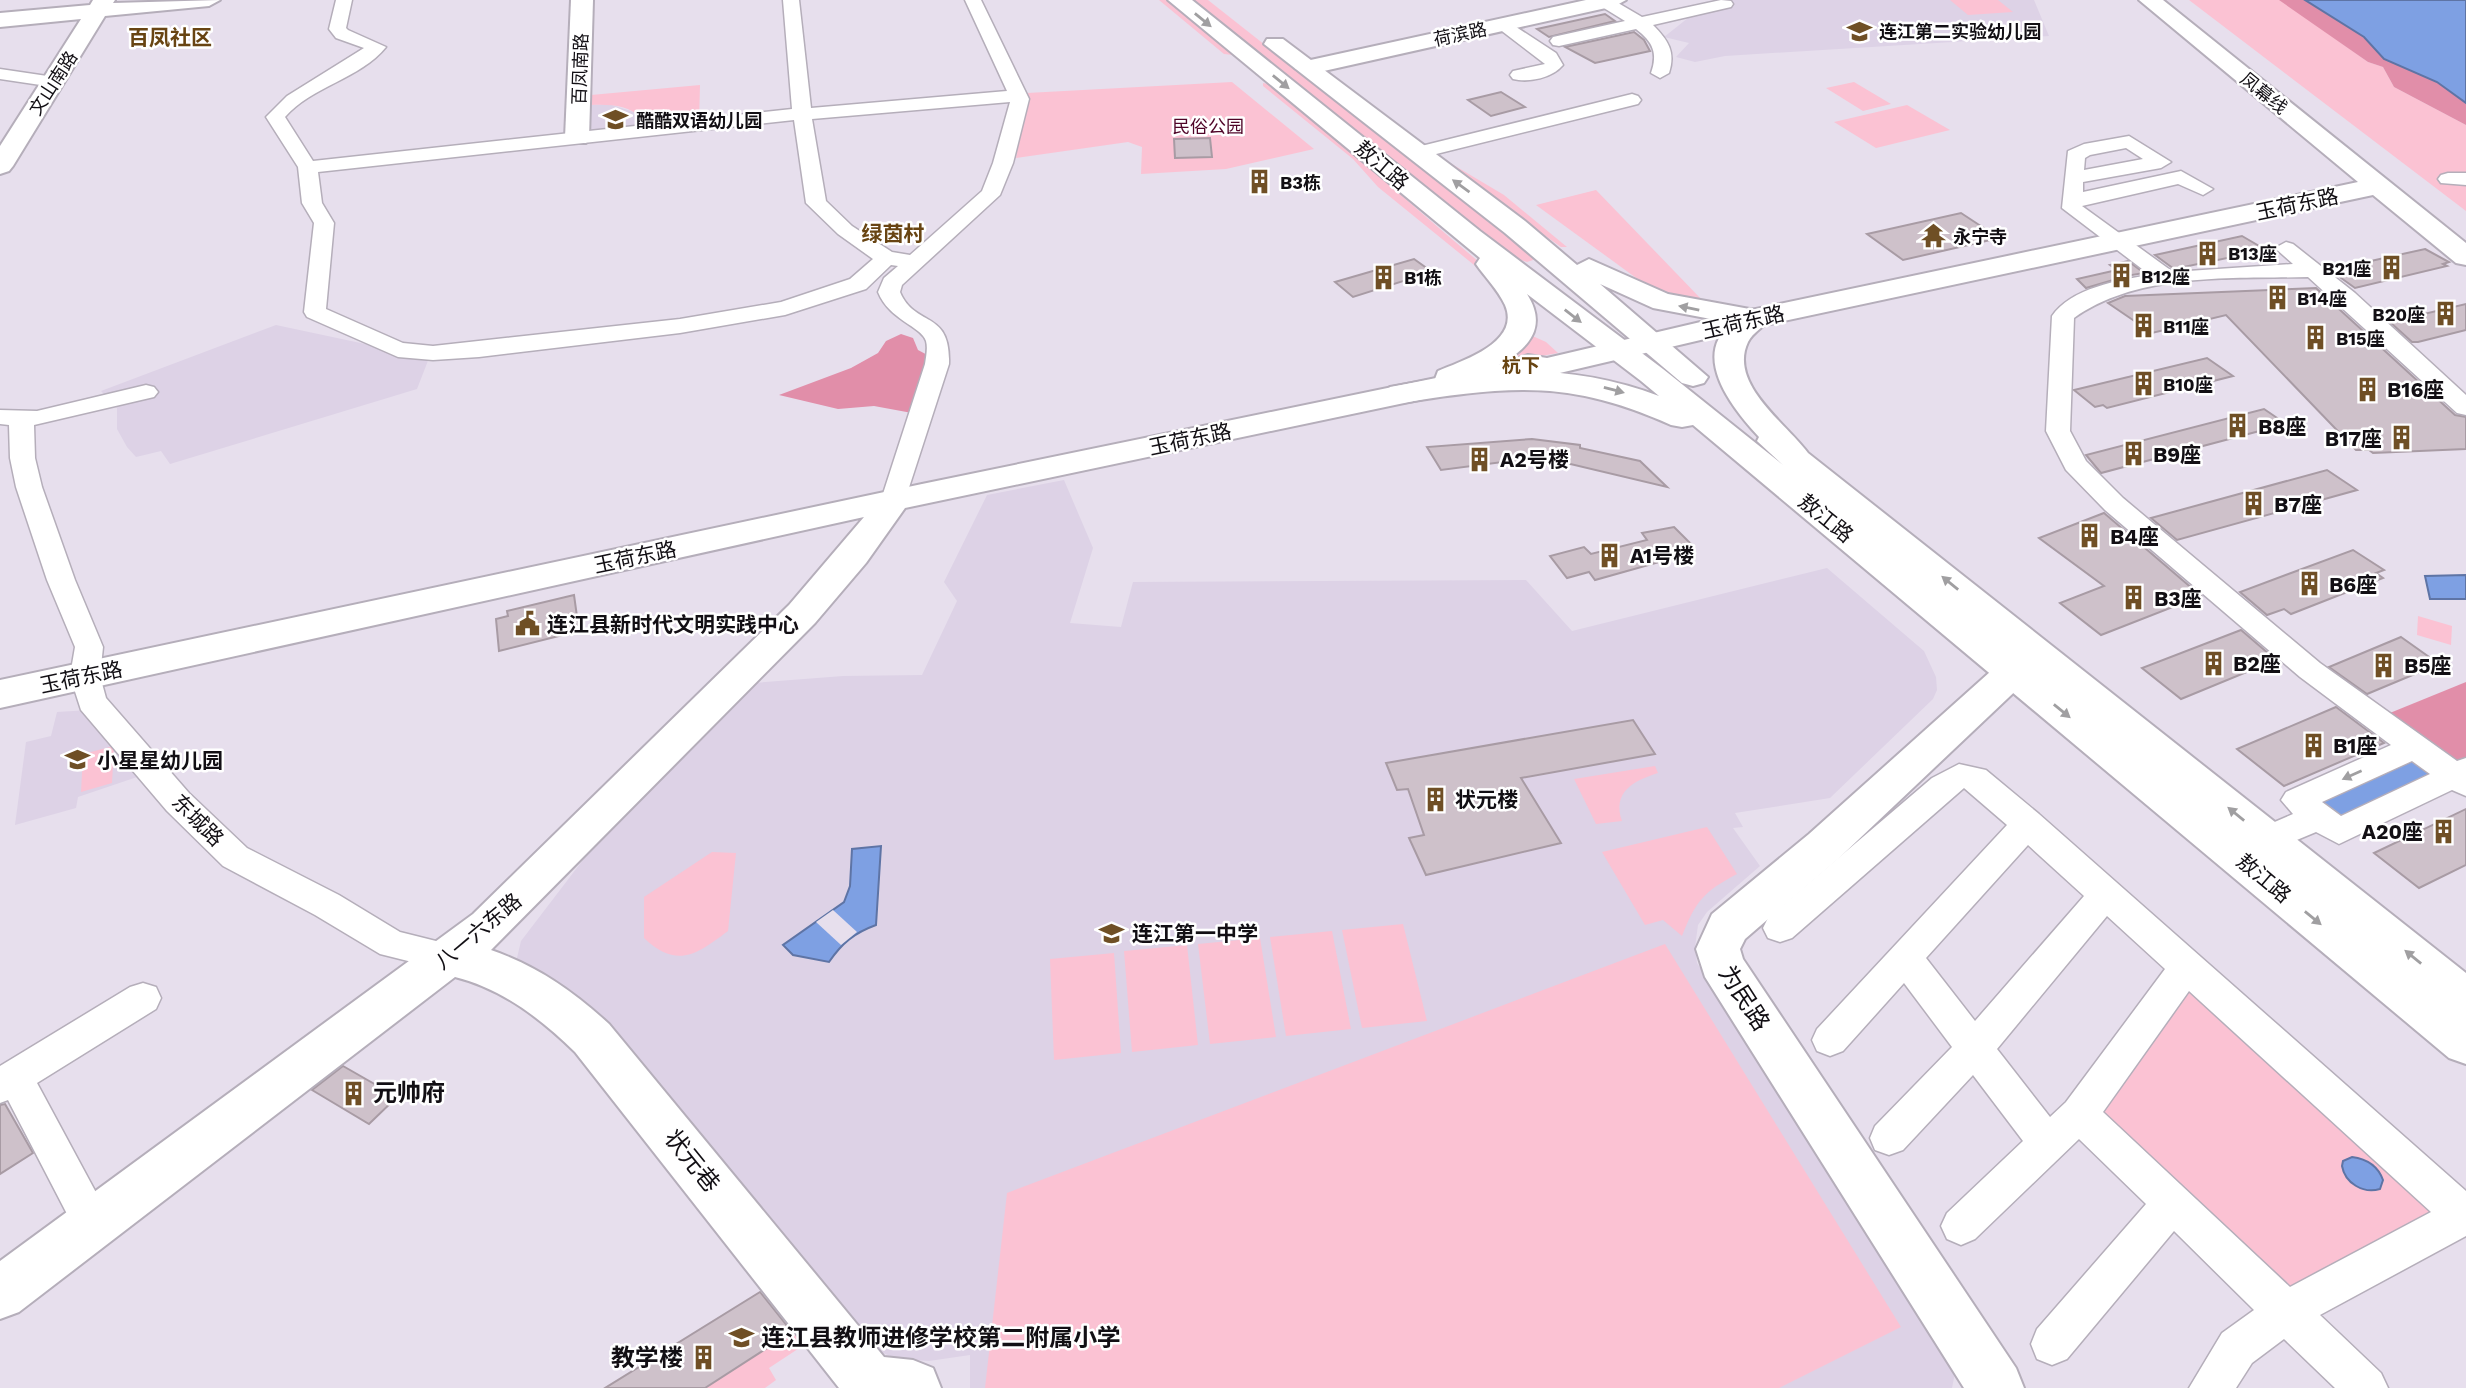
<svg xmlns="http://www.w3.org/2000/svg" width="2466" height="1388" font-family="'Work Sans','Noto Sans SC',sans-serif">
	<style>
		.built { fill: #ddd2e6 }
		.green { fill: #fbc2d3 }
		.forest { fill: #e18ea9 }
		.water { fill: #7ea0e3; stroke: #5e74a5; stroke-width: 2 }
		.pier { fill: #e7dfed }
		.building { fill: #cec1ca; stroke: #a89ba4; stroke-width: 2 }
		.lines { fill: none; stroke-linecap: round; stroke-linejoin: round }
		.street-casing { stroke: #b5aeba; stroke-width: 3 }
		.secondary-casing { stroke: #b5aeba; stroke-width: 4 }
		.primary-casing { stroke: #b5aeba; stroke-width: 4 }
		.street { fill: #fff; fill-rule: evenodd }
		.secondary { fill: #fff; fill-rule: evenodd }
		.primary { fill: #fff; fill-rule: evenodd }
		.oneway { fill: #a09fa1 }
		.labels { text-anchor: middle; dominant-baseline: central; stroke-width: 5; stroke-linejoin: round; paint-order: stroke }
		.far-poi-label { font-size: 18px; font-weight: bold; fill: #120f14; stroke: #fff; text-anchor: start }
		.far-street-label { font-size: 18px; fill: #120f14; stroke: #fff }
		.far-park-label { font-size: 18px; fill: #4f0427; stroke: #fff }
		.far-neighbourhood-label { font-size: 19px; font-weight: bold; fill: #684412; stroke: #fff }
		.far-quarter-label { font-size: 21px; font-weight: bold; fill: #684412; stroke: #fff }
		.street-label { font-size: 21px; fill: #120f14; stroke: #fff }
		.poi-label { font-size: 21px; font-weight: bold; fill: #120f14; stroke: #fff; text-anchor: start }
		.near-street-label { font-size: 24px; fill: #120f14; stroke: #fff }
		.near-poi-label { font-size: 24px; font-weight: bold; fill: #120f14; stroke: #fff; text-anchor: start }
	</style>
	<rect width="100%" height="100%" fill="#e7dfed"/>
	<g class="built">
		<path d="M1732,0H2034L2049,36L1725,56L1695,62L1676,57L1689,43L1664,37L1688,18L1733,3Z"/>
		<path d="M609,104L637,113L644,128L590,134L591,105Z"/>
		<path d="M276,325L398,351L431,353L417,389L170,464L161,451L136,457L127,447L117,429V408L101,391Z"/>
		<path d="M1064,480L1093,548L1070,623L1121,627L1133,582L1526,580L1572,631L1827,568L1924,651L1936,677L1937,690L1933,699L1830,798L1735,813L1743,827L1733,828L1760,866L1707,912L1698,925L1695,947L1697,963L1948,1352L1955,1373L1952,1388H970V1355L929,1361L898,1359L865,1346L516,962L521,941L612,822L741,684L843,676L922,675L957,601L944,582L987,495Z"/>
		<path d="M90,710L143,775L78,797L76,808L15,825L26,742L51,736L57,712Z"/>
	</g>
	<g class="green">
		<path d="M1159,0H1169L1233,55L1224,54Z"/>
		<path d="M1191,0H1208L1533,257V260L1527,262L1515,258Z"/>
		<path d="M1950,0H1998L2013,12L1968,15Z"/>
		<path d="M2189,0H2281L2368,62L2383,67L2394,87L2466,125V211Z"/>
		<path d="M1232,82L1314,149L1226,169L1141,174L1142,147L1128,142L1016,158L1027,93Z"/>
		<path d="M1854,82L1891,104L1863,111L1826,88Z"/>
		<path d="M1263,83L1272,85C1345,144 1413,207 1485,267L1484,269H1479L1378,187L1353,159L1263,86Z"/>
		<path d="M700,85L699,123L644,128L642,118C628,105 609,104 591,105V95Z"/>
		<path d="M1907,105L1950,130L1876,148L1834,122Z"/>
		<path d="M1435,154L1504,195L1567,247H1561L1434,157Z"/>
		<path d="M1596,190L1702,300L1650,288L1536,205Z"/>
		<path d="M1528,334L1546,342L1558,353L1507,362L1503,359Z"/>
		<path d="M2418,616L2452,626L2451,645L2417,635Z"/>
		<path d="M114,746L112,783L81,792L83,754Z"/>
		<path d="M1655,766L1658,773C1633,781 1612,792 1622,821L1596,824L1574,779Z"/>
		<path d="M1707,827L1737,874C1703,892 1696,901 1682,936L1663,920L1645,925L1602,852Z"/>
		<path d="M712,852L736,853L728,931C696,955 677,969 644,938V897Z"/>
		<path d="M1403,924L1427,1021L1362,1028L1342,930Z"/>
		<path d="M1332,931L1351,1029L1286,1036L1270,937Z"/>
		<path d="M1260,938L1276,1037L1210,1044L1198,944Z"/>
		<path d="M1665,944L1901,1327L1779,1388H985L1007,1193Z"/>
		<path d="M1187,945L1198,1045L1132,1052L1124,951Z"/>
		<path d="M1114,953L1121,1053L1054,1060L1050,959Z"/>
		<path d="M2188,982L2446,1213L2291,1298L2095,1109Z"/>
		<path d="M800,1327L810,1341L769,1368L776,1380L765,1388H705Z"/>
	</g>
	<g class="forest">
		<path d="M2279,0H2305L2364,37L2384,59L2437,82L2466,103V125L2394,87L2383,67L2368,62Z"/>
		<path d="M901,334L913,338L918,350L933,358L912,413L874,406L838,409L779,395L851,368L878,353L886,341Z"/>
		<path d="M2466,682V762L2457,766L2385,715Z"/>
	</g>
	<g class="water">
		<path d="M2305,0H2466V103L2437,82L2384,59L2364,37Z"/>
		<path d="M2466,575V599H2430L2425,576Z"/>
		<path d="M2412,761L2431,775L2341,817L2321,802Z"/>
		<path d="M881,846L876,925C854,933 842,943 829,962L793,955L783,945L844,902L850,886L852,849Z"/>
		<path d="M2352,1157C2367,1159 2378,1166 2383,1180L2380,1189C2363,1194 2345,1183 2342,1166L2343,1161Z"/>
	</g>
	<path class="pier" d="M833,910L857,932L841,945L816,922Z"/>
	<g class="building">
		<path d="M1605,14L1615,21L1549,37L1537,29Z"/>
		<path d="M1634,32L1644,40L1650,51L1595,63L1565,47Z"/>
		<path d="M1501,92L1525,107L1491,116L1468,100Z"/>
		<path d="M1210,138L1212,157L1175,158L1174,139Z"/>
		<path d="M1961,213L1999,238L1903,260L1867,234Z"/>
		<path d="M2242,236L2266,250L2174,269L2155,255Z"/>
		<path d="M2425,249L2449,262L2443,264L2447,266L2355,288L2330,270Z"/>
		<path d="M1414,259L1432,272L1353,297L1335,282Z"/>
		<path d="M2128,261L2144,273L2126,276L2120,272V278L2086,288L2077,279L2117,270L2110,265Z"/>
		<path d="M2316,288L2455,415L2466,417V449L2373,453L2369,450H2356L2226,315L2152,333L2108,303L2125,296Z"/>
		<path d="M2466,304V330L2418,342H2412L2390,322Z"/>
		<path d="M2207,358L2233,376L2107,408L2103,405L2095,407L2074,390Z"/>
		<path d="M2264,409L2286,424L2101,473L2086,455Z"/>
		<path d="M1532,439L1580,445V448L1640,461L1667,487L1541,457L1441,470L1427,447Z"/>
		<path d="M2327,470L2357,490L2177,540L2151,518Z"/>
		<path d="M2104,513L2201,596L2101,635L2060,603L2104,586L2039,538Z"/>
		<path d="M1674,527L1692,545L1664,552L1670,559L1595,580L1589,572L1567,578L1550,556L1584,547L1591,554L1647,540L1642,533Z"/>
		<path d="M2353,550L2384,570L2376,573L2383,578L2291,614L2284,609L2267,615L2240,592Z"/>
		<path d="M574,595L579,631L499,651L496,619L508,616L507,611Z"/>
		<path d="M2241,630L2276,660L2181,699L2142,668Z"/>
		<path d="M2401,637L2439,664L2367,694L2329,667Z"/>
		<path d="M2336,707L2384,743L2284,786L2237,749Z"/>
		<path d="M1633,720L1655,754L1521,778L1561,843L1426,875L1409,838L1424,835L1408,789L1397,790L1386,763Z"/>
		<path d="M2466,809V865L2419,888L2374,853Z"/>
		<path d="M343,1066L397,1097L369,1124L312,1090Z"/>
		<path d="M5,1104L33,1153L0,1174V1105Z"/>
		<path d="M760,1292L792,1332L705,1388H605Z"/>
	</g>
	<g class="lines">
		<defs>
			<g id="street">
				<path d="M336,0H352L346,28L348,30L386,47C360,79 312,86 285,117L313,161L792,109L783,0H799L811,108L1007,91L965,0H981L1029,99L1013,163L1000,195L902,285L900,292C915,328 951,309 949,364L903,506H885L881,500L925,364C926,357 928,348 926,341C921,326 889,320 878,292L884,278L898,266L891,265L866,289L785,315L680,333L479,357L433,360L398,357L307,317L304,312L314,223L302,203L298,167L266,117L287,96L364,48L336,38L329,29ZM1010,102L993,163L982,191L910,255L892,252L852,226L826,201L812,119ZM794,120L806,203L838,234L873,259L850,279L781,302L680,319L433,346L403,343L326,309L334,223L322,203L318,172Z"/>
				<path d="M1598,0H1613L1642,17L1721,0L1731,1L1733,4L1731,7L1653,25C1668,40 1676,52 1669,73L1660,78L1651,73C1658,53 1653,42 1636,29L1559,46L1553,45L1550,41L1553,37L1625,21L1599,5Z"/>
				<path d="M1504,19L1556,53L1563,65C1552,78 1529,83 1513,79L1510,75L1513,71L1545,64L1498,28L1496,24Z"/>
				<path d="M0,69L54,77L63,82L54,87L0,79Z"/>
				<path d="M1632,94L1638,96L1641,100L1638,104L1416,159L1406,153L1409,149Z"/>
				<path d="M2129,136L2171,162L2161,168L2083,182V192L2181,171L2213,189L2203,195L2178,184L2082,206L2173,272L2293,264L2275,248L2286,242L2293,244L2355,293L2466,395V415L2457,413L2308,277C2232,279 2139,272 2074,318L2070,431L2086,461L2123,498L2320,663L2457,761L2466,758V796L2452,790L2339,844L2316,832L2268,852L2256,848L2252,839L2256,830L2293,814L2281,800L2286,792L2391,745L2300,677L2105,510L2066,470L2046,431L2052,316C2071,288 2119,280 2150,275L2062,208L2068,151L2084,144ZM2126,148L2143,159L2084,170L2085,158L2090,155ZM2412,761L2430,774L2341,816L2322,802Z"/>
				<path d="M2448,173H2466V185L2441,183L2438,179L2441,175Z"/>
				<path d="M146,385L154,387L158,392L154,397L34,425L35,458L42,487L75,580L103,647L100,676L106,698L189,793L247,848L339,895L400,932L460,947L465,957L460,967L448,971L380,954L315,915L223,866L167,811L81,710L70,676L75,647L47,580L16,487L10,458L9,425L0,424V410L37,411Z"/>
				<path d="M1959,764L1986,770L2039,814L2466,1191V1236L2320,1315L2381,1373L2388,1388H2335L2284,1339L2252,1363L2236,1388H2189L2222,1333L2254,1310L2174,1231L2067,1359L2052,1365L2037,1359L2031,1344L2037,1329L2146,1204L2079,1139L1975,1239L1961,1245L1947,1239L1941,1226L1947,1213L2023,1141L1973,1075L1903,1150L1889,1155L1875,1150L1870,1138L1875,1126L1952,1047L1904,983L1843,1051L1830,1056L1817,1051L1812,1040L1817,1029L2007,825L1964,788L1792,938L1780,942L1768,938L1763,928L1768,918L1932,778ZM2028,845L2084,896L1975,1021L1926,958ZM2107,916L2165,969L2066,1102L2050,1117L1997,1049ZM2189,991L2431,1212L2290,1287L2103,1112Z"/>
				<path d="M143,983L156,987L161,998L156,1009L37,1083L114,1226L108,1239L94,1245L80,1239L8,1100L0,1103V1066L130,987Z"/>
			</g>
			<g id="secondary">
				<path d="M93,0H115L113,3L220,0L209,6L105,16L13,166L9,171L0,174V146L81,19L0,27V13L90,5Z"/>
				<path d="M571,0H593L589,138L586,143H568L565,138Z"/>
				<path d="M1586,0H1626L1615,6L1306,75L1295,68L1306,61Z"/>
				<path d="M2139,0H2163L2466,243V265L2456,263L2373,195L1756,327L1547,376L1528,373L1504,382L905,508L866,563L815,623L491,950C537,966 573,991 609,1024L884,1357L913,1360L933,1368L941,1388H839L575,1052C541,1019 503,989 455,977L19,1312L0,1319V1261L473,914L789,605L864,517L0,708V680L922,484L1494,366L1528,355L1547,358L1756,309L2358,182Z"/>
				<path d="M2013,659L2026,663L2032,672L2026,681L1839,858L1745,939L1740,949L1743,959L2016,1368L2024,1388H1964L1705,977L1696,949L1712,914L1809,834L2000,663Z"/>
			</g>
			<path id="primary" d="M1168,0H1192L1480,231L1663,369L1783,465L1757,441L1759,437C1733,409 1690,356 1732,323L1653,308L1600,284L1708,377L1704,383L1693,386L1682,383L1505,233L1264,44L1267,39H1283L1525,221L1577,265L1589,259L1668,294L1766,312L1771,318C1764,327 1753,332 1748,342C1728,384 1787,424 1808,453L2466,973V1064L2449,1058L1693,425L1682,427L1671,425C1569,379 1508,386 1401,403L1390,401L1385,394L1390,387L1435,379L1438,371C1464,360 1521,342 1505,305C1498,290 1485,277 1476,264L1480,258ZM1527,294L1641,381L1659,396C1601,374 1544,368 1483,373C1517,357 1553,335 1527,294Z"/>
		</defs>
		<use href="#street" class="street-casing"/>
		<use href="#secondary" class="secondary-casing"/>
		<use href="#primary" class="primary-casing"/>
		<use href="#street" class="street"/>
		<use href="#secondary" class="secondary"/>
		<use href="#primary" class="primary"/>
	</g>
	<defs><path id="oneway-solid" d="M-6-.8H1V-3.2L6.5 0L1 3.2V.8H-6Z" transform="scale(1.75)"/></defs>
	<g class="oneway">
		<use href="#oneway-solid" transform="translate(1203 20) rotate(39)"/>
		<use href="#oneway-solid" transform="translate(1281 82) rotate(39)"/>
		<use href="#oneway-solid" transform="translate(1461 186) rotate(-144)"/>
		<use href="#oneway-solid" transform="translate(1689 308) rotate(-168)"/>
		<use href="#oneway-solid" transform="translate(1573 316) rotate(38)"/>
		<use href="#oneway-solid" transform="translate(1614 390) rotate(15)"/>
		<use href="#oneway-solid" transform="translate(1950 583) rotate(-141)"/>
		<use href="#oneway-solid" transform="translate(2062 711) rotate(39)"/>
		<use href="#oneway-solid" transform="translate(2352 775) rotate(156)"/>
		<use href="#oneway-solid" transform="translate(2236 814) rotate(-141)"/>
		<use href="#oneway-solid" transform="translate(2313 918) rotate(39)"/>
		<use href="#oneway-solid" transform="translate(2413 957) rotate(-141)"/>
	</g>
	<defs>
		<symbol id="school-bare" viewBox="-9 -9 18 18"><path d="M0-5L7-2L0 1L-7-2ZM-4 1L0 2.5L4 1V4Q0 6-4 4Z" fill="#6f4f25" stroke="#fff" stroke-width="2.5" paint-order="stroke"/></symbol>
		<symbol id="building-bare" viewBox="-9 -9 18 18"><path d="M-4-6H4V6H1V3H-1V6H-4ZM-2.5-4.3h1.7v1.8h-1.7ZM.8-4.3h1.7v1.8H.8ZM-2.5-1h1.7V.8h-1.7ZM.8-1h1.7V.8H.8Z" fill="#6f4f25" stroke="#fff" stroke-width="2.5" paint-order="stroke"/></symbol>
		<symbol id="temple-bare" viewBox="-9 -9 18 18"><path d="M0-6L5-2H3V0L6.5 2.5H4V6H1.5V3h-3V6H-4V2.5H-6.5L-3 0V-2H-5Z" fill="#6f4f25" stroke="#fff" stroke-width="2.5" paint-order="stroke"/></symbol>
		<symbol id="civic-bare" viewBox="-9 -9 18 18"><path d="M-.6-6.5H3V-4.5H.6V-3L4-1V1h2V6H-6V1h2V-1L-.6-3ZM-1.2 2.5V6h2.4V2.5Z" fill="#6f4f25" stroke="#fff" stroke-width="2.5" paint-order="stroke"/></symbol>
	</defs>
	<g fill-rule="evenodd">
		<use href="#school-bare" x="1842" y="14" width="35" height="35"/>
		<use href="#school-bare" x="598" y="102" width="35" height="35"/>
		<use href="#building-bare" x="1242" y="164" width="35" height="35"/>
		<use href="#temple-bare" x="1916" y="218" width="35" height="35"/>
		<use href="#building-bare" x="2190" y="236" width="35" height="35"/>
		<use href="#building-bare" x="2374" y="250" width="35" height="35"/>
		<use href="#building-bare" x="2104" y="258" width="35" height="35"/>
		<use href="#building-bare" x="1366" y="260" width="35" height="35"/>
		<use href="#building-bare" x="2260" y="280" width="35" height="35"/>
		<use href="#building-bare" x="2428" y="296" width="35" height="35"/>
		<use href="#building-bare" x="2126" y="308" width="35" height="35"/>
		<use href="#building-bare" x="2298" y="320" width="35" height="35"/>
		<use href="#building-bare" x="2126" y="366" width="35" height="35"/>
		<use href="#building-bare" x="2350" y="372" width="35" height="35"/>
		<use href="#building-bare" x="2220" y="408" width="35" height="35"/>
		<use href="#building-bare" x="2384" y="420" width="35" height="35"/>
		<use href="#building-bare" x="2116" y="436" width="35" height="35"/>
		<use href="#building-bare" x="1462" y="442" width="35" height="35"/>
		<use href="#building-bare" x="2236" y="486" width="35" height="35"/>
		<use href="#building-bare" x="2072" y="518" width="35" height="35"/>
		<use href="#building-bare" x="1592" y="538" width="35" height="35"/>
		<use href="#building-bare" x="2292" y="566" width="35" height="35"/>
		<use href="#building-bare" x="2116" y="580" width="35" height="35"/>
		<use href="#civic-bare" x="510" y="606" width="35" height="35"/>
		<use href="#building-bare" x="2196" y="646" width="35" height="35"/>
		<use href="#building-bare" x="2366" y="648" width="35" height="35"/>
		<use href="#building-bare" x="2296" y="728" width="35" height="35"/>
		<use href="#school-bare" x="60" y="742" width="35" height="35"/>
		<use href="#building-bare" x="1418" y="782" width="35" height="35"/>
		<use href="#building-bare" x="2426" y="814" width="35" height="35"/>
		<use href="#school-bare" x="1094" y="916" width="35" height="35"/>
		<use href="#building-bare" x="336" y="1076" width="35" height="35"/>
		<use href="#school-bare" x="724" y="1320" width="35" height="35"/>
		<use href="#building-bare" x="686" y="1340" width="35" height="35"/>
	</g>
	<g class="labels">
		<g class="far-poi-label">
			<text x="1879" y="31">连江第二实验幼儿园</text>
			<text x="636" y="120">酷酷双语幼儿园</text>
			<text x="1280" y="182">B3栋</text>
			<text x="1953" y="236">永宁寺</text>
			<text x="2228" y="253">B13座</text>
			<text x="2371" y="268" text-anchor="end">B21座</text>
			<text x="2141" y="276">B12座</text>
			<text x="1404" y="277">B1栋</text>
			<text x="2297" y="298">B14座</text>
			<text x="2425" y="314" text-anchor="end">B20座</text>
			<text x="2163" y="326">B11座</text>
			<text x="2336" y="338">B15座</text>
			<text x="2163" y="384">B10座</text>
		</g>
		<g class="far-street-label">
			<text transform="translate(1460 34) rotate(-12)">荷滨路</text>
			<text transform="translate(580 69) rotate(-88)">百凤南路</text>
			<text transform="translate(53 83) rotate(-57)">文山南路</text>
			<text transform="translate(2264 93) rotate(39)">凤幕线</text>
		</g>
		<g class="far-park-label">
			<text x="1208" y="126">民俗公园</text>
		</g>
		<g class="far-neighbourhood-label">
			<text x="1521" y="365">杭下</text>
		</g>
		<g class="far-quarter-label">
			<text x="170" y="37">百凤社区</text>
			<text x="893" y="233">绿茵村</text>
		</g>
		<g class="street-label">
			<text transform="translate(1382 165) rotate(41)">敖江路</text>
			<text transform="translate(2297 204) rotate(-12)">玉荷东路</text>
			<text transform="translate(1743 322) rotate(-13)">玉荷东路</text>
			<text transform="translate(1190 439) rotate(-12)">玉荷东路</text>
			<text transform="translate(1826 518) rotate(39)">敖江路</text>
			<text transform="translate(635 557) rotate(-12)">玉荷东路</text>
			<text transform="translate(81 677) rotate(-12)">玉荷东路</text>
			<text transform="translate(198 820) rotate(45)">东城路</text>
			<text transform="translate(2264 878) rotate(40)">敖江路</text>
			<text transform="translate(478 931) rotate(-40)">八一六东路</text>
		</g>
		<g class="poi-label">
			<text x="2387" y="389">B16座</text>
			<text x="2258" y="426">B8座</text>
			<text x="2382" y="438" text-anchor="end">B17座</text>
			<text x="2153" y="454">B9座</text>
			<text x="1500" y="459">A2号楼</text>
			<text x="2274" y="504">B7座</text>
			<text x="2110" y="536">B4座</text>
			<text x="1630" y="555">A1号楼</text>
			<text x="2329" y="584">B6座</text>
			<text x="2154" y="598">B3座</text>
			<text x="547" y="624">连江县新时代文明实践中心</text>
			<text x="2233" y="663">B2座</text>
			<text x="2404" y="665">B5座</text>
			<text x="2333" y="745">B1座</text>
			<text x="97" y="760">小星星幼儿园</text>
			<text x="1455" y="799">状元楼</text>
			<text x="2423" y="831" text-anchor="end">A20座</text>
			<text x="1132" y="933">连江第一中学</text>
		</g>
		<g class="near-street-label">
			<text transform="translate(1744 998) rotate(57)">为民路</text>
			<text transform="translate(692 1161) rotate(51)">状元巷</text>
		</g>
		<g class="near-poi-label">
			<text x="373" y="1093">元帅府</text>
			<text x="761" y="1338">连江县教师进修学校第二附属小学</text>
			<text x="683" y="1358" text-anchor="end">教学楼</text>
		</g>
	</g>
</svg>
